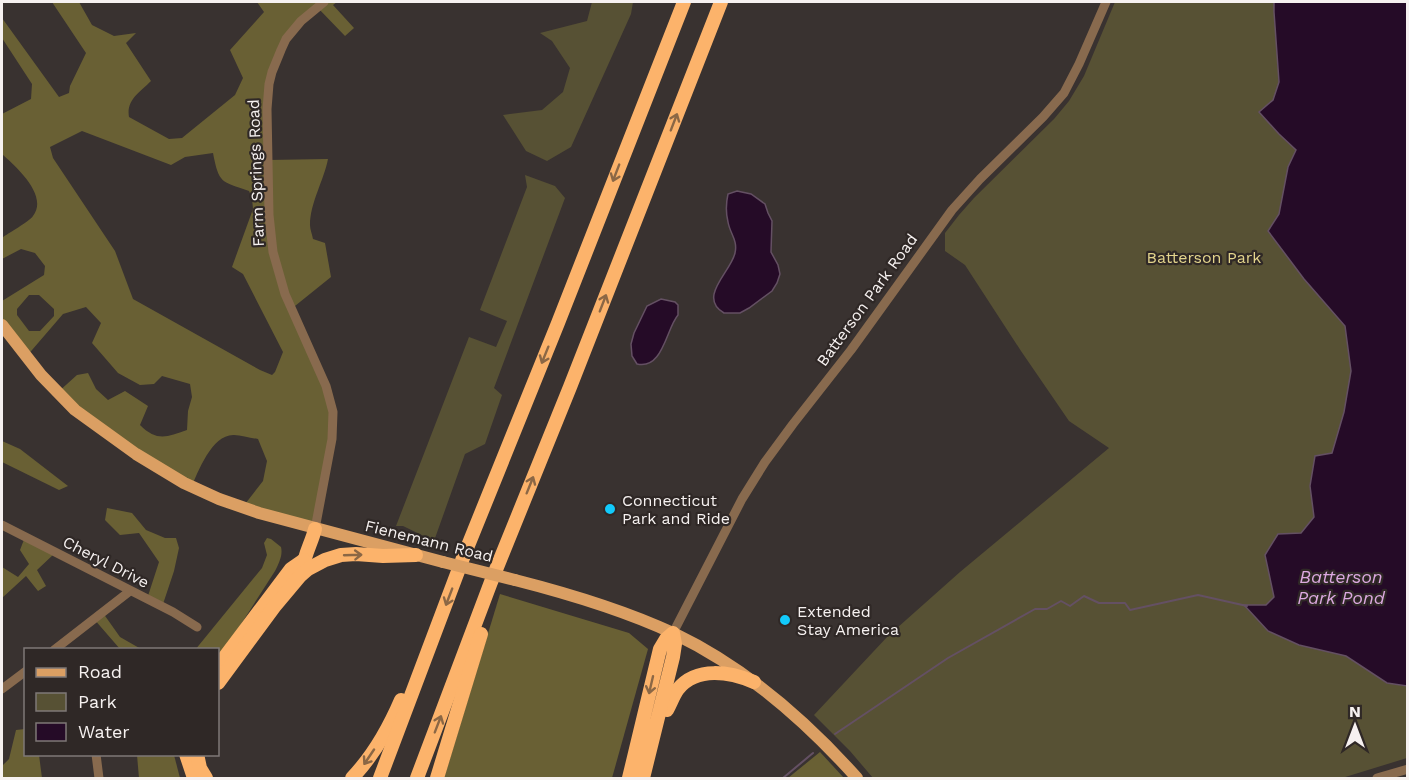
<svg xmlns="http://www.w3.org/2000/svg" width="1409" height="780" font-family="'Work Sans',sans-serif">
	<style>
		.green { fill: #575134 }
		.forest { fill: #696034; fill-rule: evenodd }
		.water { fill: #250b27; stroke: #645063; stroke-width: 1.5 }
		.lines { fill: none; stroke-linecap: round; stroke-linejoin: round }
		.stream { stroke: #645063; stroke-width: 2 }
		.minor { stroke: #886a4e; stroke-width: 9 }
		.major { stroke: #db9f63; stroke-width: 12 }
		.highway { stroke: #fcb36b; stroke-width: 14 }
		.major-bridge { stroke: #db9f63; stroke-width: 12 }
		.oneway { stroke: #8b6745 }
		.poi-dot { fill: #12cafb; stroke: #2f2826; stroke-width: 2 }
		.labels { text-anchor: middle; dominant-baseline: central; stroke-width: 4.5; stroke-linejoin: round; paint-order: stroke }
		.street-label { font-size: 16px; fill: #f6f1f0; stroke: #2f2826 }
		.park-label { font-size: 16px; fill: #e3d48c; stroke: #2f2826 }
		.poi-label { font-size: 16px; fill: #f6f1f0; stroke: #2f2826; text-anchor: start }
		.water-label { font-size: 18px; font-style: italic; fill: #dca9e0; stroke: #2f2826 }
	</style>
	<rect width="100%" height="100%" fill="#393230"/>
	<g class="green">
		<path d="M592,2H633L631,14L571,147L547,161L526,151L503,115L542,110L563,92L570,68L552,41L540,33L587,21Z"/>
		<path d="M1115,2H1407V758L1342,778H873L850,751L814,715L888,636L960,572L1109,448L1069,421L1021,351L965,265L945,251V233L959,215L974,198L1054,119L1069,101L1084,76Z"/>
		<path d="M525,175L555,186L565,198L494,388L502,395L485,444L465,454L434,541L403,526H396L469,337L496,347L507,321L480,310L527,187Z"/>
	</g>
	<g class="forest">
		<path d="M52,2H79L92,25L114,36L136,33L126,43L151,81C140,92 126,100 129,117L169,139L182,138L235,95L243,78L230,50L264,12L257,2H337L333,5L354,28L345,36L317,7L301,21L272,72L268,160L328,159C324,180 310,203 310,225C310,229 312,234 313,239L325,243L331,277L290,310L326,391L332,419L315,529L242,508L263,481L267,461L258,439C250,438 241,435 234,435C212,434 198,472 191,488L57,393L77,375L88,373L96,389L108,400L125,391L148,406L140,425C157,442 167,437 187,430L188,411L192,397L190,384L162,376L154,384L140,385L118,373L92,343L101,323L86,307L63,314L26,357L2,325V301L44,275L45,266L35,253L21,249L2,259V238C8,233 29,222 33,216C49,195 15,166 2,154V114L31,99L32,84L2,38V18L59,97L69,93L70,86L86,53ZM82,131L171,165L185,157L213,153C219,184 221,181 249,191L252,198L253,209L232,267L243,274L283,352L275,372L272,375L260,370L133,299L115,251L53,158L50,147ZM29,295H39L54,309V316L40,331H29L17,315V309Z"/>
		<path d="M2,441L20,449L68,486L59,490L2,462Z"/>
		<path d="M107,508L132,513L146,530L165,538H176L179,548L174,571L162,607L147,599L159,562L139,533L120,535L105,520Z"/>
		<path d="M25,537L55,553L37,570L46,586L38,591L26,576L2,598V567L18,577L29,564L20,550Z"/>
		<path d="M267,538L271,539L281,547C283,555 279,563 275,571L234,635L218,655V650H195L262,568L267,555L264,543Z"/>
		<path d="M500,594L629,633L648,649L612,778H444Z"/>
		<path d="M103,613L120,637L141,649H120L94,619Z"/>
		<path d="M25,729L26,754L39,755L42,778H2V766L9,759L16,730Z"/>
		<path d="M820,752L844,778H788Z"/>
		<path d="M137,755H174L180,778H139Z"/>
	</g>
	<g class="water">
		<path d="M1274,2H1407V686L1387,683L1346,656L1299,645L1268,631L1244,605H1266L1274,597L1265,555L1278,534L1301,533L1314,517L1310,486L1315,456L1332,453L1344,412L1351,371L1345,326L1304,279L1268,231L1279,214L1288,167L1296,150L1279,134L1259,112L1273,100L1279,82L1274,12Z"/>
		<path d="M737,191L751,194L765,204L768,213L772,221L771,252L778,265L780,274L777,283L772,291L749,308L740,313H724C697,297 731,272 735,253C738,240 730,234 728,222C726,214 726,203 728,194Z"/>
		<path d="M661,299L675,302L678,305V315C666,329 663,370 637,364L632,356L631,344L634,333L647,306Z"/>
	</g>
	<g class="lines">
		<g class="stream">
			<path d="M835,734L948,658L1035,609H1047L1061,601L1070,606L1084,596L1099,603H1125L1130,610L1198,595L1247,606"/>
			<path d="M783,778L813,753"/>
		</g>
		<g class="minor">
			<path d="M2,525L173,612L197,627"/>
			<path d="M315,529L332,439L333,412L326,386L285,294L273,252L269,215L267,109L269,84L272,72L281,50L286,39L301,21L324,2"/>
			<path d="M673,633L742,499L765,462L793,424L851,350L952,210L980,179L1043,117L1064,93L1079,64L1106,2"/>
			<path d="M54,650L130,591"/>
			<path d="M2,689L26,671"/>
			<path d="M96,754L99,778"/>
			<path d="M1377,778L1408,769"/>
		</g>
		<g class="major">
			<path d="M2,325L41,375L75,410L136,454L184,483L219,499L259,513L443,562"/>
			<path d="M515,580C570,594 624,610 675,634C746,668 805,720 857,778"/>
		</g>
		<g class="highway">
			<path d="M303,568C304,555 312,542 315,529"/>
			<path d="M218,666L291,569L304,560"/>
			<path d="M218,683L274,607L300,576L308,569L325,560L341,555L356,554L383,556L416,555"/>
			<path d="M667,710C671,703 673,696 678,689C697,666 730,672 754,682"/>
			<path d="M186,754L194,778"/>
			<path d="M197,754L200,768L206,778"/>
			<path d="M352,778C373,756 389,728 401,700"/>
			<path d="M380,778L463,558L558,323L684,2"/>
			<path d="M417,778L491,582L570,387L721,2"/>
			<path d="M437,778L481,634"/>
			<path d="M629,778L660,649L666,639L673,633L675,644L673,657L643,778"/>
		</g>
		<path class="major-bridge" d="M443,562L515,580"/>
	</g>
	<defs><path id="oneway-shaft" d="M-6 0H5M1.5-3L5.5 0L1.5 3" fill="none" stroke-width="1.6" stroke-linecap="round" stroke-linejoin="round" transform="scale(1.5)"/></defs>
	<g class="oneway">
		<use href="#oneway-shaft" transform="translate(674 122) rotate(-69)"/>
		<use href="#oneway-shaft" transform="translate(616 173) rotate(111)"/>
		<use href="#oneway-shaft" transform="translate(603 303) rotate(-69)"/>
		<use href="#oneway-shaft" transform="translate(545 355) rotate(112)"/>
		<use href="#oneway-shaft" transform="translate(530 485) rotate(-68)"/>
		<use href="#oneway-shaft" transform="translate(353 555) rotate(-2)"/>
		<use href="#oneway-shaft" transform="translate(449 597) rotate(111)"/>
		<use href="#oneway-shaft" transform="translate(651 685) rotate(103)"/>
		<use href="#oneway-shaft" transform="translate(438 724) rotate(-69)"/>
		<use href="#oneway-shaft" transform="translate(369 757) rotate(124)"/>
	</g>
	<g class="poi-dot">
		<circle cx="610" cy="509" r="6"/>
		<circle cx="785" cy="620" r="6"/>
	</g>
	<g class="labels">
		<g class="street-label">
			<text transform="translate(256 173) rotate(-92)">Farm Springs Road</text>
			<text transform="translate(867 300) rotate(-54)">Batterson Park Road</text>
			<text transform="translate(429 541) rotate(14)">Fienemann Road</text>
			<text transform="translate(106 562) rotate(27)">Cheryl Drive</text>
		</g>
		<g class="park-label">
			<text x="1204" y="257">Batterson Park</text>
		</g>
		<g class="poi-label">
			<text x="622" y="500">Connecticut<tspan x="622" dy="18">Park and Ride</tspan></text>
			<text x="797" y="611">Extended<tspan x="797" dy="18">Stay America</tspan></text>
		</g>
		<g class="water-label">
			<text x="1341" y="576">Batterson<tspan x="1341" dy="21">Park Pond</tspan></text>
		</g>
	</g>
	<rect width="1409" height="780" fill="none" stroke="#f6f1f0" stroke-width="6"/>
	<rect x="24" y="648" width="195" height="108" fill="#2f2826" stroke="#7f7877" stroke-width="1.5"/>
	<rect x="36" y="668" width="30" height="9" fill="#db9f63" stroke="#7f7877" stroke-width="1.5"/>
	<text x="78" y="678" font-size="18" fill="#f6f1f0">Road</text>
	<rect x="36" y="693" width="30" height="18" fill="#575134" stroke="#7f7877" stroke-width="1.5"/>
	<text x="78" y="708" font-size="18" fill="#f6f1f0">Park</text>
	<rect x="36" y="723" width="30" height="18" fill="#250b27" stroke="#7f7877" stroke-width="1.5"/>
	<text x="78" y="738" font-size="18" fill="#f6f1f0">Water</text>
	<g transform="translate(1355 726)" stroke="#2f2826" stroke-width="4.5" paint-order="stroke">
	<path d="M0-4.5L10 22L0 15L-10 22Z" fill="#f6f1f0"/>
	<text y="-9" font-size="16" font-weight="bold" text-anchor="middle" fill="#f6f1f0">N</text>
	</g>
</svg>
